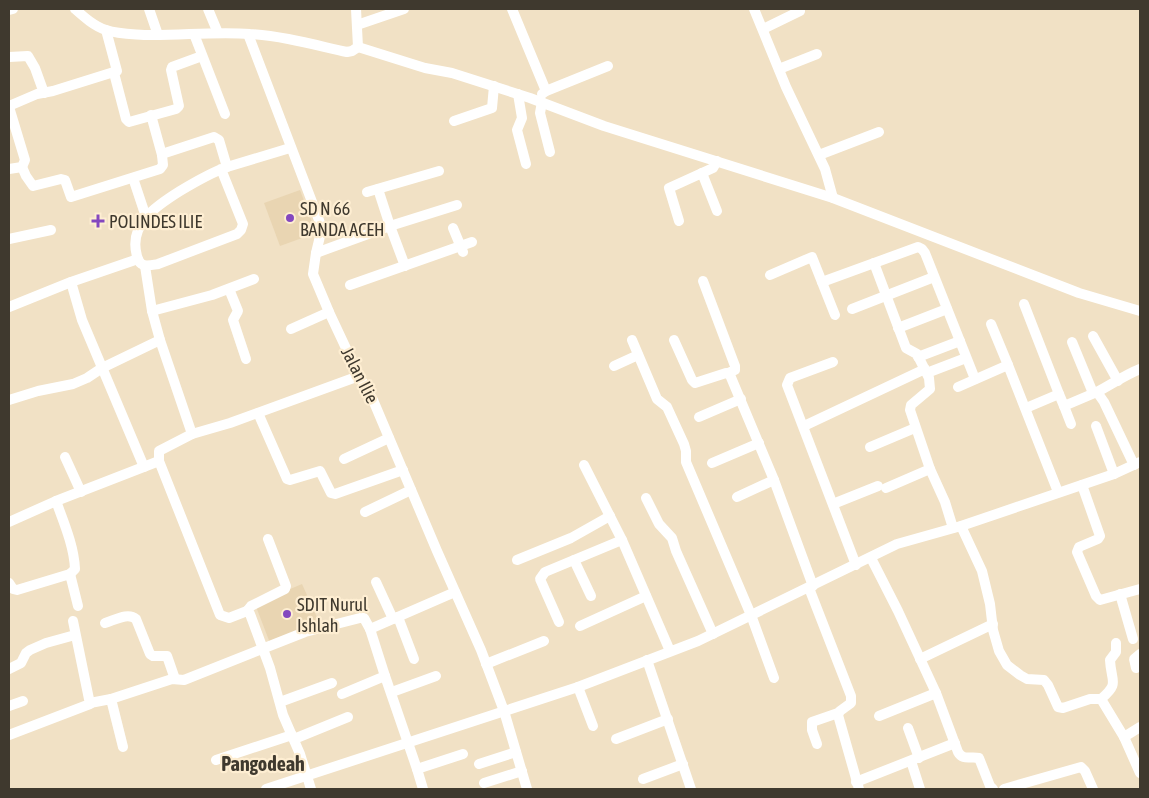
<svg xmlns="http://www.w3.org/2000/svg" width="1149" height="798" font-family="'Asap Condensed',sans-serif">
	<style>
		.built { fill: #e9d5b2 }
		.lines { fill: none; stroke-linecap: round; stroke-linejoin: round }
		.minor { stroke: #fff; stroke-width: 10 }
		.poi-dot { fill: #8448bf; stroke: #feeed2; stroke-width: 2 }
		.labels { text-anchor: middle; dominant-baseline: central; stroke-width: 4.5; stroke-linejoin: round; paint-order: stroke }
		.poi-label { font-size: 18px; fill: #3f392e; stroke: #feeed2; text-anchor: start }
		.street-label { font-size: 18px; fill: #3f392e; stroke: #feeed2 }
		.quarter-label { font-size: 20px; font-weight: bold; fill: #3f392e; stroke: #feeed2 }
	</style>
	<rect width="100%" height="100%" fill="#f1e1c5"/>
	<g class="built">
		<path d="M300,190L316,233L280,246L264,203Z"/>
		<path d="M302,584L320,624L270,643L255,604Z"/>
	</g>
	<g class="lines">
		<g class="minor">
			<path d="M75,9C84,17 94,26 106,30C118,34 131,34 144,35C179,36 215,31 250,34C283,36 315,45 347,52L352,51L358,47L356,9"/>
			<path d="M149,9L158,35"/>
			<path d="M208,9L218,33"/>
			<path d="M512,9L546,91"/>
			<path d="M754,9L786,87L825,169L833,198"/>
			<path d="M9,10L13,9"/>
			<path d="M357,25L404,9"/>
			<path d="M763,29L800,11"/>
			<path d="M194,34L225,114"/>
			<path d="M248,34L322,228L316,253L313,274L329,312L359,376L373,400L437,551L481,650L504,711L527,789"/>
			<path d="M358,47L425,68L452,73L530,98L604,126L833,198L1079,293L1140,311"/>
			<path d="M9,57L28,56L35,68L44,93"/>
			<path d="M779,69L817,54"/>
			<path d="M114,73L126,119L129,122L176,109L179,106L171,70L172,67L202,56"/>
			<path d="M518,94L522,118L517,130L526,164"/>
			<path d="M542,94L546,91L608,66"/>
			<path d="M542,102L540,113L550,152"/>
			<path d="M9,106L37,94L53,91L117,71L106,30"/>
			<path d="M9,107L25,160L22,167L9,169"/>
			<path d="M151,115L162,155"/>
			<path d="M454,121L492,108L494,86"/>
			<path d="M819,155L879,132"/>
			<path d="M22,167L26,176L33,186L61,179L65,180L71,197L160,169L163,165L162,155L165,153L214,137L219,140L227,167"/>
			<path d="M221,169L243,224L241,230L237,234L158,264C147,266 140,268 137,256C128,224 156,206 180,191C195,182 210,173 227,167L290,148"/>
			<path d="M702,173L717,211"/>
			<path d="M133,178L146,217"/>
			<path d="M378,189L390,226L405,266"/>
			<path d="M367,192L439,171"/>
			<path d="M679,221L669,188L713,168L717,161"/>
			<path d="M453,228L463,252"/>
			<path d="M9,239L51,230"/>
			<path d="M316,253L390,226L457,205"/>
			<path d="M874,263L906,348L917,354L929,378L930,389L911,405L910,410L930,469L945,502L953,528"/>
			<path d="M145,266L152,311L160,340L192,434"/>
			<path d="M770,275L812,257L835,315"/>
			<path d="M703,281L735,366V370L728,373"/>
			<path d="M71,282L82,320L144,467"/>
			<path d="M822,282L918,247L922,249L925,253L975,379"/>
			<path d="M350,285L472,242"/>
			<path d="M229,289L238,311L233,320L246,359"/>
			<path d="M1024,304L1059,394"/>
			<path d="M9,307L71,282L138,259"/>
			<path d="M852,309L934,277"/>
			<path d="M152,311L212,295L254,279"/>
			<path d="M991,324L1008,365"/>
			<path d="M898,328L947,309"/>
			<path d="M291,329L329,312"/>
			<path d="M1093,336L1118,381"/>
			<path d="M632,340L657,399L667,407L684,444L686,451V462L751,615L774,678"/>
			<path d="M674,340L692,380L695,383L726,373L730,375L774,480L813,586"/>
			<path d="M1072,342L1093,393"/>
			<path d="M918,357L960,341"/>
			<path d="M833,362L790,378L787,385L856,565"/>
			<path d="M614,366L638,355"/>
			<path d="M932,371L966,358"/>
			<path d="M958,387L1008,365L1058,492"/>
			<path d="M1097,392C1112,384 1125,375 1140,369"/>
			<path d="M9,400L38,391L73,384L87,378L102,368L160,340"/>
			<path d="M1064,406L1071,424"/>
			<path d="M1026,408L1059,394L1064,406L1097,392L1104,402L1134,465"/>
			<path d="M258,413L287,479L290,480L320,471L331,493L335,494L403,470"/>
			<path d="M699,417L741,399"/>
			<path d="M804,426L925,369"/>
			<path d="M1096,426L1114,474"/>
			<path d="M870,447L915,428"/>
			<path d="M65,457L81,492"/>
			<path d="M344,459L389,438"/>
			<path d="M159,461L220,615L229,618L247,611L250,614L270,668L283,715L300,754L311,789"/>
			<path d="M712,463L759,443"/>
			<path d="M584,465L622,540L670,651"/>
			<path d="M1082,485L1100,536L1098,539L1079,547L1077,552L1096,596L1100,600L1140,589"/>
			<path d="M886,488L930,469"/>
			<path d="M737,497L774,480"/>
			<path d="M646,498L659,524L672,538L676,551L713,634"/>
			<path d="M56,501C64,523 74,546 75,569L70,574"/>
			<path d="M833,504L878,486"/>
			<path d="M365,512L411,490"/>
			<path d="M9,522L56,501L159,461V451L192,434L230,423L359,376"/>
			<path d="M961,526L982,571L990,604L993,630L999,651L1007,665L1020,675L1027,679L1044,680L1048,685L1058,707L1063,708L1090,699H1101L1124,737L1140,773"/>
			<path d="M871,558L898,611L936,693L958,752C963,761 970,756 979,758L990,786L993,789"/>
			<path d="M517,560L571,538L610,516"/>
			<path d="M574,560L591,596"/>
			<path d="M376,582L393,619"/>
			<path d="M9,583L13,589L17,590L70,574L78,606"/>
			<path d="M809,588L851,696V703L840,711L838,715L859,789"/>
			<path d="M1120,594L1133,639"/>
			<path d="M247,611L251,606L285,589L286,586L268,539"/>
			<path d="M398,617L414,659"/>
			<path d="M559,622L540,579L545,572L622,540"/>
			<path d="M105,623C115,620 128,612 136,619L150,654L153,656H167L175,679"/>
			<path d="M580,626L646,596"/>
			<path d="M920,659L993,624"/>
			<path d="M647,660L691,789"/>
			<path d="M486,664L544,641"/>
			<path d="M1136,668L1134,659L1140,654"/>
			<path d="M9,669L21,663L26,653L30,650L46,643L75,635"/>
			<path d="M385,676L370,629L455,592"/>
			<path d="M578,687L593,726"/>
			<path d="M392,692L436,676"/>
			<path d="M342,694L385,676L417,769L463,754"/>
			<path d="M111,699L123,747"/>
			<path d="M1101,699C1120,683 1111,682 1110,660L1116,652V643"/>
			<path d="M280,702L332,683"/>
			<path d="M90,703L111,699L172,679L184,680L305,632L360,618H364L370,629"/>
			<path d="M9,706L23,701"/>
			<path d="M879,716L936,693"/>
			<path d="M908,728L919,758"/>
			<path d="M9,735L90,704L73,621"/>
			<path d="M1124,737L1140,727"/>
			<path d="M294,739L348,717"/>
			<path d="M616,739L668,719"/>
			<path d="M817,744L812,730V722L838,713"/>
			<path d="M216,760L292,735"/>
			<path d="M911,761L920,789"/>
			<path d="M479,764L516,752"/>
			<path d="M417,769L423,789"/>
			<path d="M643,779L683,764"/>
			<path d="M856,782L955,743"/>
			<path d="M484,783L522,771"/>
			<path d="M266,789L578,687L698,641L897,544L961,526L1114,474L1140,462"/>
			<path d="M1004,789L1081,767L1085,771L1093,789"/>
		</g>
	</g>
	<g class="poi-dot">
		<circle cx="290" cy="218" r="5"/>
		<path d="M95.5 213.5h5v5h5v5h-5v5h-5v-5h-5v-5h5z"/>
		<circle cx="287" cy="614" r="5"/>
	</g>
	<g class="labels">
		<g class="poi-label">
			<text x="300" y="208">SD N 66<tspan x="300" dy="21">BANDA ACEH</tspan></text>
			<text x="109" y="221">POLINDES ILIE</text>
			<text x="297" y="604">SDIT Nurul<tspan x="297" dy="21">Ishlah</tspan></text>
		</g>
		<g class="street-label">
			<text transform="translate(360 375) rotate(63)">Jalan Ilie</text>
		</g>
		<g class="quarter-label">
			<text x="263" y="763">Pangodeah</text>
		</g>
	</g>
	<rect width="1149" height="798" fill="none" stroke="#3f392e" stroke-width="20"/>
</svg>
